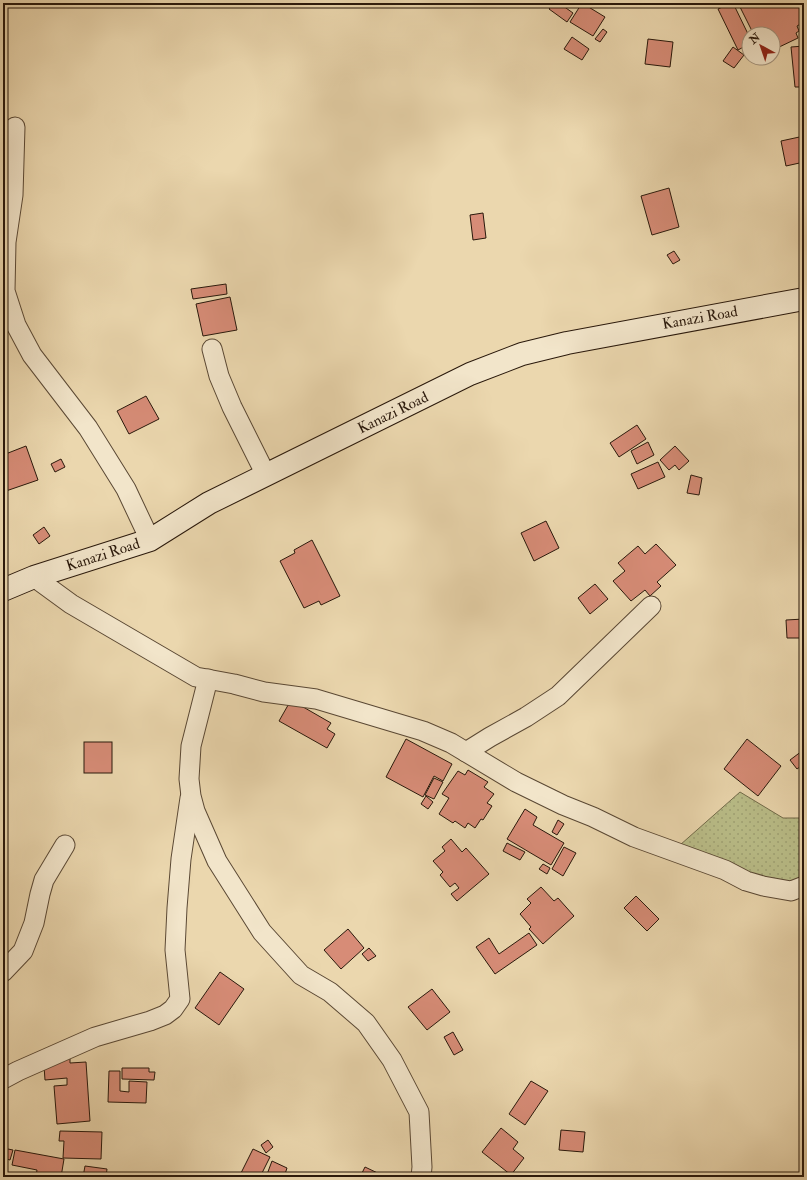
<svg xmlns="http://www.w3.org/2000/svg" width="807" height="1180" font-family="'IM FELL Double Pica',serif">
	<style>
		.grass { fill: url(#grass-dots); stroke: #726b4a }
		.building { fill: #d78c77; stroke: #29180b }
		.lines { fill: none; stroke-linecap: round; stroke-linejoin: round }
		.street-casing { stroke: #5a4834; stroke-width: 21 }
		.secondary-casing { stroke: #29180b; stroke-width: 24 }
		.street { stroke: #f2e5ca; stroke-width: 19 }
		.secondary { stroke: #f2e5ca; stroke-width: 22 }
		.labels { text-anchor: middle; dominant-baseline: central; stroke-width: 3; stroke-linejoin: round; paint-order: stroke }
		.street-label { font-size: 15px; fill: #29180b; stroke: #f2e5ca }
	</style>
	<defs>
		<pattern id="grass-dots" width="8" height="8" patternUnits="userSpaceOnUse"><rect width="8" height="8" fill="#babe89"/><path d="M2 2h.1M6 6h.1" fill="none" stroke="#a0a375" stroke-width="1.8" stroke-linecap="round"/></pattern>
	</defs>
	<rect width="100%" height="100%" fill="#ebd7ae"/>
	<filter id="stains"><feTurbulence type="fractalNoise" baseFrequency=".005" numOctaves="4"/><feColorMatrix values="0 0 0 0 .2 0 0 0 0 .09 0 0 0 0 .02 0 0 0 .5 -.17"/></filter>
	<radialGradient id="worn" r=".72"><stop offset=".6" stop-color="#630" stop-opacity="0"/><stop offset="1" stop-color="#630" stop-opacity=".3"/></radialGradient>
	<path class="grass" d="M740,792L783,818H804V873L791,884L736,872L680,845Z"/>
	<g class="building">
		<path d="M554,3H559L573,13L567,22L549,9Z"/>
		<path d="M582,3L605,17L593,36L570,22Z"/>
		<path d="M731,3H733L749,36V44L738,50L718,9Z"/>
		<path d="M749,3H797L804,18V22L797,26L799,31L796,33L798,38L773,50V34H754L752,31L740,7Z"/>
		<path d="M603,29L607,32L600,42L595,39Z"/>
		<path d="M572,37L589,49L582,60L564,49Z"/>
		<path d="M648,39L673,42L670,67L645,64Z"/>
		<path d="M804,46V87H795L791,47Z"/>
		<path d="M733,47L744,55L734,68L723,61Z"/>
		<path d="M804,136V162L786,166L781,141Z"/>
		<path d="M669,188L679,227L652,235L641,196Z"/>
		<path d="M483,213L486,238L473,240L470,215Z"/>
		<path d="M674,251L680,260L673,264L667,255Z"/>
		<path d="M226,284L227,294L193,299L191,289Z"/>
		<path d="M230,297L237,330L203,336L196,304Z"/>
		<path d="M146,396L159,419L129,434L117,411Z"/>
		<path d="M637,425L646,439L619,457L610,443Z"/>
		<path d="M648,442L654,455L637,464L631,451Z"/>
		<path d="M26,446L38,480L3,492V455Z"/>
		<path d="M675,446L689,461L679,470L675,465L669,470L660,460Z"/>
		<path d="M61,459L65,467L55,472L51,464Z"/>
		<path d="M658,462L665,477L638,489L631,474Z"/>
		<path d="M691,475L702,478L699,495L687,493Z"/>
		<path d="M546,521L559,548L534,561L521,533Z"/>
		<path d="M44,527L50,536L39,544L33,535Z"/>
		<path d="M312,540L340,596L321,605L319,601L304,608L280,561L295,553L294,550Z"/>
		<path d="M656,544L676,565L657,582L661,586L650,596L645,590L631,601L613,581L625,571L618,563L638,546L645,554Z"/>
		<path d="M595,584L608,599L590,614L578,598Z"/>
		<path d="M804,619V638H787L786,620Z"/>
		<path d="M291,700L331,723L327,729L335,734L327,748L279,721Z"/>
		<path d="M406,739L452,764L443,781L434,776L423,797L386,777Z"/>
		<path d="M747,739L781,766L758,796L724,769Z"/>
		<rect x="84" y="742" width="28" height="31"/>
		<path d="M802,751L804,754V764L797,769L790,760Z"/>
		<path d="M468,770L488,782L484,787L494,794L487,803L492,806L483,820L481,819L475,828L468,823L465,828L455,821L453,823L439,814L449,798L442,794L458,771L465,775Z"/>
		<path d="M434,778L443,782L434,799L425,795Z"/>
		<path d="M426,796L433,802L428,809L421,804Z"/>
		<path d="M525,809L537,817L533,825L564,843L551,865L507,839Z"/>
		<path d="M558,820L564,824L557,835L552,832Z"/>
		<path d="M451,839L462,852L466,848L489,874L457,901L451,894L459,888L455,883L450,887L440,875L443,872L433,861L445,851L442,847Z"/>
		<path d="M507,843L525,852L520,860L503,851Z"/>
		<path d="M564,847L576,853L563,876L552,869Z"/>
		<path d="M543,864L550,868L547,874L539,869Z"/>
		<path d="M541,887L554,901L558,898L574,916L543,944L529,929L531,927L520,914L531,903L527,899Z"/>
		<path d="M636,896L659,919L647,931L624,908Z"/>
		<path d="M348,929L364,948L341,969L324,950Z"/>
		<path d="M529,933L537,945L495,974L476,947L489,938L499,954Z"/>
		<path d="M369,948L376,956L368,961L362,954Z"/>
		<path d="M220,972L244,989L219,1025L195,1008Z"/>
		<path d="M432,989L450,1012L427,1030L408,1007Z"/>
		<path d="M453,1032L463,1050L454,1055L444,1037Z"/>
		<path d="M70,1058V1063L86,1062L90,1121L57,1124L54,1086L67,1085V1078L45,1080L44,1066Z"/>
		<path d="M122,1068H149V1072H155L154,1080L122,1079Z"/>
		<path d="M109,1071H120V1091L129,1092V1081L147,1082L146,1103L108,1102Z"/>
		<path d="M531,1081L548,1091L525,1125L509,1114Z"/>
		<path d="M501,1128L518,1142L513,1149L524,1158L511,1175L482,1152Z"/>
		<path d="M561,1130L585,1132L583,1152L559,1150Z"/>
		<path d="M60,1131L102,1132L101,1159L63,1158L64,1141H59Z"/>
		<path d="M268,1140L273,1147L266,1153L261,1145Z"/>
		<path d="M3,1148L13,1150L10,1160L3,1158Z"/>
		<path d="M253,1149L270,1157L260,1177H239Z"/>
		<path d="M15,1150L64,1159L61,1177L36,1176L37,1170L12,1165Z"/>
		<path d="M272,1161L287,1168L284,1177H266Z"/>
		<path d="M85,1166L107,1169L106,1177H83Z"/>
		<path d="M365,1167L386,1177H360Z"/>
	</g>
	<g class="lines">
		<defs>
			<g id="street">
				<path d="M15,127L13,195L6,242L5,291L16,325L32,355L88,428L126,489L150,540"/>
				<path d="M212,349L219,376L232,407L266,475"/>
				<path d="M34,577L71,604L196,677L234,684L264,692L316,699L423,731L451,743L516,782L563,805L593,817L634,837L725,870L746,881L763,886L791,891L804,886"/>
				<path d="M208,679L191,746L189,779L191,796L195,811L217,861L262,932L301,975L330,992L366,1023L392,1060L419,1112L422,1167L421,1177"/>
				<path d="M466,752L490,737L526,717L558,696L651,606"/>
				<path d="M3,972L23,951L34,923L40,894L44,880L65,845"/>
				<path d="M3,1079L18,1071L95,1037L150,1021L165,1015L173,1009L180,999L175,950L177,908L181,859L190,798"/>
			</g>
			<path id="secondary" d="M3,590L34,577L150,540L209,503L470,374L522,354L567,343L804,299"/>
		</defs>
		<use href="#street" class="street-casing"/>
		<use href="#secondary" class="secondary-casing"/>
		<use href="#street" class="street"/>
		<use href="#secondary" class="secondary"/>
	</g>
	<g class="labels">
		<g class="street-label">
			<text transform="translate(700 318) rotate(-10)">Kanazi Road</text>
			<text transform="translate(393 413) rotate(-26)">Kanazi Road</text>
			<text transform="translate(103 555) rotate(-18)">Kanazi Road</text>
		</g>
	</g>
	<rect width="807" height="1180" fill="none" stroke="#ebd7ae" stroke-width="16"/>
	<rect x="4" y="4" width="799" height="1172" fill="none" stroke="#29180b" stroke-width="2"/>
	<rect x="8" y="8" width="791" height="1164" fill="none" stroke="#29180b"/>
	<g transform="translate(761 46) rotate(320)"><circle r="19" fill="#f2e5ca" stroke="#a2937e"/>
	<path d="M0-3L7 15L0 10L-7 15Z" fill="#8f2418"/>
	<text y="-6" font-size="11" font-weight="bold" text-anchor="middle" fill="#29180b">N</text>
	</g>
	<rect width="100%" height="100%" filter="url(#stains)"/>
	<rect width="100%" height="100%" fill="url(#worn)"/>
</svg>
